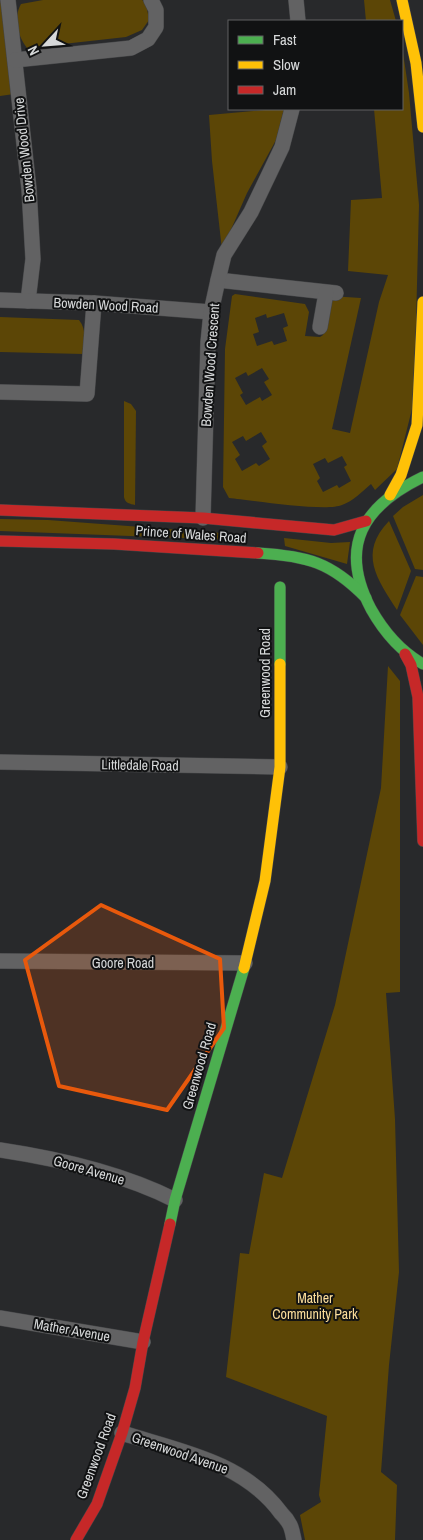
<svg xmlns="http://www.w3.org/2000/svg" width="423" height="1540" font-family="'Archivo Narrow',sans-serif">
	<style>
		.green { fill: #5c4606; fill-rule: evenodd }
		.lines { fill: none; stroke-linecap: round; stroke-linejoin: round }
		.street-casing { stroke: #444547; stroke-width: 16 }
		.fast-casing { stroke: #444547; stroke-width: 12 }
		.slow-casing { stroke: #444547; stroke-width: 12 }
		.jam-casing { stroke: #444547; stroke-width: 12 }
		.street { stroke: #626263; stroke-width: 15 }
		.fast { stroke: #4caf50; stroke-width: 11 }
		.slow { stroke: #ffc107; stroke-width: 11 }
		.jam { stroke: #c62828; stroke-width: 11 }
		.marked { fill: #e8590c; fill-opacity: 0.2; stroke: #e8590c; stroke-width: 4; stroke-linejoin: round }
		.labels { text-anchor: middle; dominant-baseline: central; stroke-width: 4; stroke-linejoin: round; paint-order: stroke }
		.street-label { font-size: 14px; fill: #d6d8d9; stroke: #111213 }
		.park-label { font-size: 14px; fill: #fddf9c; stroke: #111213 }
	</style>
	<rect width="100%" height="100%" fill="#28292b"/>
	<g class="green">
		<path d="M0,0H5L14,94L0,96Z"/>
		<path d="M43,0H142L146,3L149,20L142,30L126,37L27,48C17,35 13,18 21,4Z"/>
		<path d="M364,0H390L396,21H366Z"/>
		<path d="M402,46L409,93L419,205L416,324L412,409L397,469L375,490L371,484C362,492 353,501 342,505C326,512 251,500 229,498L223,487L225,349L232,296L235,294L305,304L309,312L305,336L320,337L323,335L330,296L361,298L332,429L350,433L379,302L388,275L348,271L351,200L382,198L374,109H402ZM284,313L288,326L283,328L287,341L274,345L272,341L257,346L253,334L259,332L255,318L266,314L267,318ZM262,368L269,379L264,382L272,395L262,401L260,397L246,405L240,395L243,393L235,378L246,372L248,376ZM261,432L267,442L262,446L270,459L259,466L256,463L242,471L235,459L240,455L232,442L243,436L246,441ZM342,456L347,465L344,467L351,481L339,488L337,485L323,492L317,481L320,478L313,464L325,458L328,463Z"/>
		<path d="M275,109H284L276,140L247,193L222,250L212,161L209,115Z"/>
		<path d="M0,317L79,320C87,330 84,342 84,354L0,352Z"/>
		<path d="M124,401L131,404L136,411L135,505C130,504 125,503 124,497Z"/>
		<path d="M423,495V570L415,569L393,516L403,507Z"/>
		<path d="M0,519L48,520L235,534L234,540L0,531Z"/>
		<path d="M389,521L411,571L397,610C377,579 358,553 389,521Z"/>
		<path d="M284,538L331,543L350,542L347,564L285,546Z"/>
		<path d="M416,576L423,577V645L400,615Z"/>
		<path d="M388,666L400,681V992L386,993L395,1119L399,1272L389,1365L381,1472L397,1485L395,1540H305L300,1515L321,1502L319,1495L327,1416L226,1377L240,1253L249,1254L264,1173L282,1178L335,1005L381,788Z"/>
	</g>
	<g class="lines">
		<defs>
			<g id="street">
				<path d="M8,0L29,189L33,259L28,301"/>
				<path d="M296,0L298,21"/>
				<path d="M15,60L131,48L148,39L156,27V10L151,0"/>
				<path d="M218,280L336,293"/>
				<path d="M0,300L94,303L211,312"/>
				<path d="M320,327L326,293"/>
				<path d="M0,392L87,394L94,303"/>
				<path d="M203,518L208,342L211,312L218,280L224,255L251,212L282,147L292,109"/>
				<path d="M0,762L280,767"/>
				<path d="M0,961L245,963"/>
				<path d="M0,1150C60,1159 121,1173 175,1200"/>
				<path d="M0,1318L143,1342"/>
				<path d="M122,1433C179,1451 244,1462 281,1513C284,1516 288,1521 290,1525C292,1529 293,1535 294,1540"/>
			</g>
			<g id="fast">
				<path d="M423,477C363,506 338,546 371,609C384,632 400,651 423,664"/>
				<path d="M258,553C307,556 331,562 366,598"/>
				<path d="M280,587V664"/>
				<path d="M170,1224L175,1200L244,968"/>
			</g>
			<g id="slow">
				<path d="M402,0L416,63L423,127"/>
				<path d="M390,495L401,475L417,425L423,302"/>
				<path d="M244,968L265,881L280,767V664"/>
			</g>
			<g id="jam">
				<path d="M0,510L203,518L334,530L366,521"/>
				<path d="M0,541L114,544L258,553"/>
				<path d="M405,654L411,665L418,697L423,841"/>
				<path d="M76,1540L97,1504L122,1433L135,1388L143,1342L170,1224"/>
			</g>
		</defs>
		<use href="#street" class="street-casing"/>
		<use href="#fast" class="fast-casing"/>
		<use href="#slow" class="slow-casing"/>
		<use href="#jam" class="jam-casing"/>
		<use href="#street" class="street"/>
		<use href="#fast" class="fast"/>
		<use href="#slow" class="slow"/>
		<use href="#jam" class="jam"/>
	</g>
	<path class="marked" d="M101,905L220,959L224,1028L167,1110L59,1086L25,960Z"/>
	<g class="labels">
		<g class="street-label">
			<text transform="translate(24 150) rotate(-96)">Bowden Wood Drive</text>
			<text transform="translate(106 305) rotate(3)">Bowden Wood Road</text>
			<text transform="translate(210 365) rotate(-86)">Bowden Wood Crescent</text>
			<text transform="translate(191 534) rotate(4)">Prince of Wales Road</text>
			<text transform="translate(265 673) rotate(-90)">Greenwood Road</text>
			<text transform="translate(140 765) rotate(1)">Littledale Road</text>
			<text x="123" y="963">Goore Road</text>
			<text transform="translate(199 1066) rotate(-74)">Greenwood Road</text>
			<text transform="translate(89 1170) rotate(16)">Goore Avenue</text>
			<text transform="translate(72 1330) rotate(10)">Mather Avenue</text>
			<text transform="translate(180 1453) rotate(19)">Greenwood Avenue</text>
			<text transform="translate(96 1456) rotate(-70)">Greenwood Road</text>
		</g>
		<g class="park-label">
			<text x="315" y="1298">Mather<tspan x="315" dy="16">Community Park</tspan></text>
		</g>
	</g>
	<rect x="228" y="20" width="175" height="90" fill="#111213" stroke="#606162"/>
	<rect x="238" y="36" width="25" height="8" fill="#4caf50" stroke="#606162"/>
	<text x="273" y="45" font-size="15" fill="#d6d8d9">Fast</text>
	<rect x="238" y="61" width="25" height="8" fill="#ffc107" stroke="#606162"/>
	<text x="273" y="70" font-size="15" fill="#d6d8d9">Slow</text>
	<rect x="238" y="86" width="25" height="8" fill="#c62828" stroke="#606162"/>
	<text x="273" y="95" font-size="15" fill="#d6d8d9">Jam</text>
	<g transform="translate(45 45) rotate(244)" stroke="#111213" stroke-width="4" paint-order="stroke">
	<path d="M0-4L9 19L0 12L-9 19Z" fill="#d6d8d9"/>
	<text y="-8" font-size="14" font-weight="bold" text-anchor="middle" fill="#d6d8d9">N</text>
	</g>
</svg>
